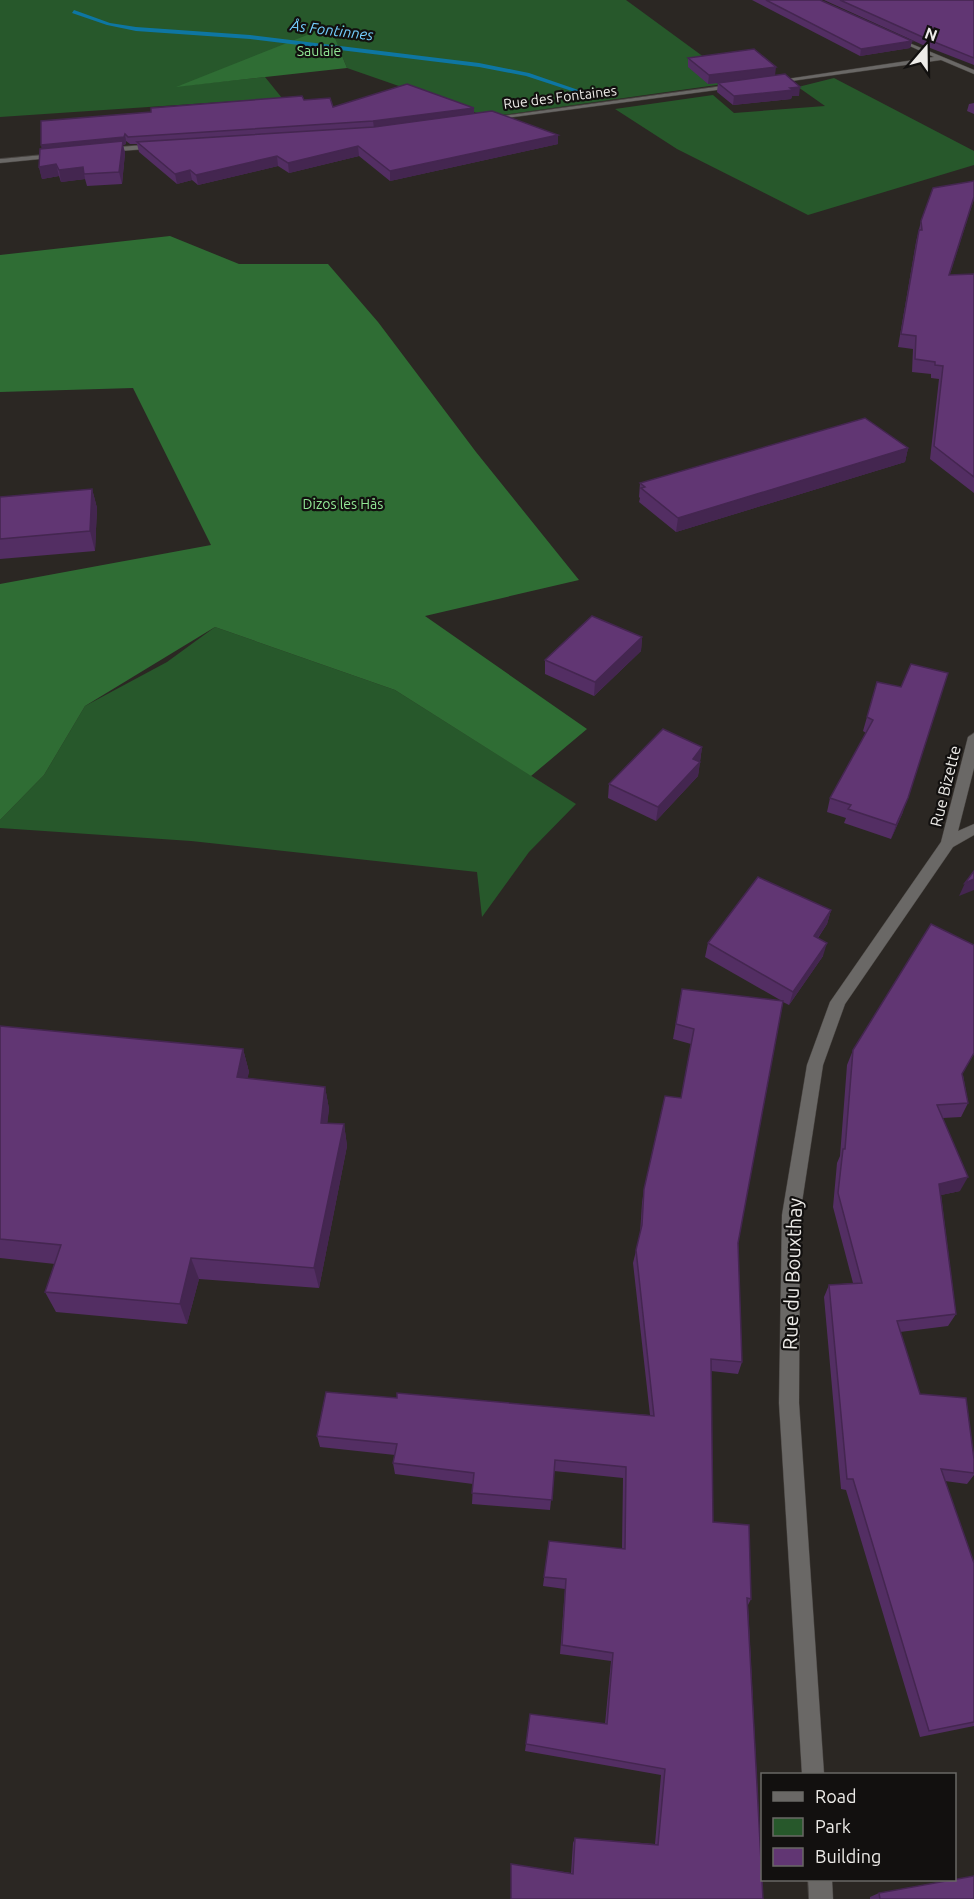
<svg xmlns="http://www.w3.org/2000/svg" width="974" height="1899" font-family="Ubuntu,sans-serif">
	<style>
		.green { fill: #27582b }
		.forest { fill: #2f6d34 }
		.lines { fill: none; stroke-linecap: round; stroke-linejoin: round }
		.stream { fill: #0e76a2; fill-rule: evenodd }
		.minor-casing { stroke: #46423f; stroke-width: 1 }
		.minor { fill: #6a6866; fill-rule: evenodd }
		.wall { fill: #532e63 }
		.shaded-wall { fill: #442650 }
		.building { fill: #613673; stroke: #442650; stroke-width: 1.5 }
		.labels { text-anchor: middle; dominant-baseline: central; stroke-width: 4.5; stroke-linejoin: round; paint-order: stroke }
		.far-park-label { font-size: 14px; fill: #92e796; stroke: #12100f }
		.far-street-label { font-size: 14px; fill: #edebe8; stroke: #12100f }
		.far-water-label { font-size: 15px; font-style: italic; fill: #74ceff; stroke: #12100f }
		.street-label { font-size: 16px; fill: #edebe8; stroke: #12100f }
		.near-street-label { font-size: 20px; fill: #edebe8; stroke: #12100f }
	</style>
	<rect width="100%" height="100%" fill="#2b2723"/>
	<g class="green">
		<path d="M0,0H626L738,82L488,117L347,68L341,53L179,86L265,77L282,98L0,117Z"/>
		<path d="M834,78L974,151V165L808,215L677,149L615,109L713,95L734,113L825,106L798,87Z"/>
		<path d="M215,627L395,690L576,804L529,852L482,917L477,872L191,841L0,828V820L44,775L85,706L167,662Z"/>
	</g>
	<g class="forest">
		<path d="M330,26L347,68L176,87Z"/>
		<path d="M170,236L239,264H328L378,322L476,452L579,580L425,616L587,729L531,776L395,690L215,627L85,706L44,775L0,820V584L211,545L133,388L0,392V255Z"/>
	</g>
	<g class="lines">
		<path class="stream" d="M74,10L110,23L136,27L250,35L479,63L529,73L587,93L584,95L526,76L479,67L250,39L136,31L107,25L72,13Z"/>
		<defs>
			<g id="minor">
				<path d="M890,35L974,70V74L941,60L770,84L767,82L934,57L890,37Z"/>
				<path d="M737,84L739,87L484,121L480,119Z"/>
				<path d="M158,144L161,148L105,152L101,150L105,148Z"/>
				<path d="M63,153L64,155L60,157L0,163V159Z"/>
				<path d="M974,733V768L958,831L974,824V835L953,847L845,1004L823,1065L800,1215L799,1403L824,1774H802L779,1403L782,1215L807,1065L830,1002L941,842L968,737Z"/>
				<path d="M808,1880H832L833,1899H809Z"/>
			</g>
		</defs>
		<use href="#minor" class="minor-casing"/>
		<use href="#minor" class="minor"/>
	</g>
	<g class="wall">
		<path d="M752,0H820L912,41L910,48L860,56Z"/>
		<path d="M824,0H974V65L925,46Z"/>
		<path d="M688,58L775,76L799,96H792L791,99L733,105L717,92L718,83L708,84L688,67Z"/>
		<path d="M304,100L333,107L474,108V114L558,135V144L390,181L359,156L289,173L278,166L198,185L192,180L177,184L139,152L137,144H130L126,141V144L123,145L125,153L122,184L87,186L85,179L61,182L59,176L42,179L39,167L40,149Z"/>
		<path d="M974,103V114L967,111L969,104Z"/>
		<path d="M921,221L950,275L974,274V493L930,459L939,379L931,378V374L912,372L913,349L898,347L916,242Z"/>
		<path d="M908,448L905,462L676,532L639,502L640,498L639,497L640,483Z"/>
		<path d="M92,489L97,508L95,551L0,559V497Z"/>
		<path d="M642,637L641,651L594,696L545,674V660Z"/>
		<path d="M877,682L903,812L891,839L844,823L846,818L827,812L830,798L866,733L863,731Z"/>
		<path d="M702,747L698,776L656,821L608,798L609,784Z"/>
		<path d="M831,910L827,924L818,938L823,956L789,1005L783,1002L738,1243L742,1362L738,1374L711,1371L713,1522L751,1599L748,1605L763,1899H511V1864L571,1873L573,1843L575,1838L655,1844L661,1775L525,1751L526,1744L605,1724L611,1661L560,1654L565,1589L543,1586L549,1541L622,1549L623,1478L554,1471L550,1510L472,1504L473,1484L395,1474L393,1463L395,1455L320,1447L317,1436L397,1398L650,1415L633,1263L640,1234L642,1203L644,1189L681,1098L691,1044L673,1039L682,989L782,1001L705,957L708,943Z"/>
		<path d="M0,1026L243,1049L249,1072L247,1078L325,1087L329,1109L327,1123L344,1124L347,1146L319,1288L199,1279L187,1324L56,1312L45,1292L55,1264L0,1258Z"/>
		<path d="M853,1050L963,1075L968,1103L961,1117L943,1118L960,1191L941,1195L956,1314L948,1326L900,1332L920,1394L974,1459V1475L967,1484L945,1481L974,1563V1726L920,1737L846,1490L841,1489L824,1297L829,1285L853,1283L833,1207L837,1163L840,1156L847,1065Z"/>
		<path d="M879,1893L974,1899H870V1897Z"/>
	</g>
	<g class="shaded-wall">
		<path d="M912,41L910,48L860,56L861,49Z"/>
		<path d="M776,67L775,76L708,84L709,75Z"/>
		<path d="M800,87L799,96H792L791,99L733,105L734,96Z"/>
		<path d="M474,108V115L374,128L373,121Z"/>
		<path d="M125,134L126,141V144L123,145L125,153L122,184L119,172L42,153L41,145Z"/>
		<path d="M558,135V144L390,181V171Z"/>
		<path d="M358,146L359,156L289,173L288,163Z"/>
		<path d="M277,156L278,166L198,185L196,175Z"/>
		<path d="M56,164L59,176L42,179L39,167Z"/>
		<path d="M83,167L85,179L61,182L59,170Z"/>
		<path d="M190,170L192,180L177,184L175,174Z"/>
		<path d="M974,197V199L946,287L949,275Z"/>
		<path d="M908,448L905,462L676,532L678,518Z"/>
		<path d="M92,489L97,508L95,551L90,531Z"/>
		<path d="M642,637L641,651L594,696L595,682Z"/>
		<path d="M702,747L698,776L656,821L658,807L693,759Z"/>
		<path d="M908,798L903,812L891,839L896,825Z"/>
		<path d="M974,879V890L959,896L965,883Z"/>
		<path d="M831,910L827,924L810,949L814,936Z"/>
		<path d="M827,943L823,956L789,1005L793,992Z"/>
		<path d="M243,1049L249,1072L243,1100L237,1077Z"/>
		<path d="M325,1087L329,1109L325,1145L321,1123Z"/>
		<path d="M344,1124L347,1146L319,1288L314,1268Z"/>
		<path d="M968,1177L960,1191L932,1197L939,1184Z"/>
		<path d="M191,1258L199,1279L187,1324L180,1304Z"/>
	</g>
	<g class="building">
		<path d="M766,0H820L912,41L861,49Z"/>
		<path d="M840,0H974V58L927,39Z"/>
		<path d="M754,49L776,67L709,75L688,58Z"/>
		<path d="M785,74L800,87L790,88L793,90L734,96L718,83Z"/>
		<path d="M407,84L474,108L373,121L128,137L125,134L124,137L41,145V121L151,112V108L302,96L304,100L330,98L333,107Z"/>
		<path d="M492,111L558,135L390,171L358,146L288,163L277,156L196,175L190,170L175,174L137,142L374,127Z"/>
		<path d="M123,141L119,172L84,174L83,167L59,170L56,164L39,167L40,149Z"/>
		<path d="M974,181V197L949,275L974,274V477L934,446L943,366L935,365V362L915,359L916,336L901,334L919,230H922L921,221L933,188Z"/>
		<path d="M865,418L908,448L678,518L641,488L645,487L640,483Z"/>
		<path d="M92,489L90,531L0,539V497Z"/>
		<path d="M592,616L642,637L595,682L545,660Z"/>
		<path d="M911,664L948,673L908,798L896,825L848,809L851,805L830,798L873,720L867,717L877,682L901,687Z"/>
		<path d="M663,729L702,747L693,759L700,762L658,807L609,784Z"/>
		<path d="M974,871V879L965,883Z"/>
		<path d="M758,877L831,910L814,936L827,943L793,992L708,943Z"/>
		<path d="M931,924L974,945V1053L962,1074L968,1103L937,1105L968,1177L939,1184L956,1314L897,1321L920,1394L966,1398L974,1459V1473L941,1469L974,1563V1722L929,1731L853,1479H847L829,1285L862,1283L838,1193L843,1149H845L853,1050Z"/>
		<path d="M682,989L783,1001L738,1243L742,1362L711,1359L713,1522L749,1525L751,1599L747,1598L763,1899H511V1864L573,1874L575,1838L658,1845L665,1769L526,1744L530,1714L607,1724L613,1653L562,1645L566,1579L544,1577L549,1541L625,1549L626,1467L555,1460L552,1500L472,1493L474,1473L393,1463L397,1444L317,1436L326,1392L397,1398V1393L654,1416L636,1250L642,1225L644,1189L665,1096L681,1098L694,1029L676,1024Z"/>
		<path d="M0,1026L243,1049L237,1077L325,1087L321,1123L344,1124L314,1268L191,1258L180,1304L45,1292L61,1245L0,1239Z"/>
		<path d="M974,1876V1899H880L879,1893Z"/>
	</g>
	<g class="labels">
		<g class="far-park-label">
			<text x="319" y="51">Saulaie</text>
			<text x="343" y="504">Dizos les Hås</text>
		</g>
		<g class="far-street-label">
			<text transform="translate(560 97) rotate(-7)">Rue des Fontaines</text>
		</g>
		<g class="far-water-label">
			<text transform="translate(332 30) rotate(7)">Ås Fontinnes</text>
		</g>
		<g class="street-label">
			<text transform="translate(945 786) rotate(-76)">Rue Bizette</text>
		</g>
		<g class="near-street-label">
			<text transform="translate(792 1274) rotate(-88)">Rue du Bouxthay</text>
		</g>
	</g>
	<rect x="761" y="1773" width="195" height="108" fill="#12100f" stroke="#6a6866" stroke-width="1.5"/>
	<rect x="773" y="1792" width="30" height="9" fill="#6a6866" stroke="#6a6866" stroke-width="1.5"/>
	<text x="815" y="1803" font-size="18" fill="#edebe8">Road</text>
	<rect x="773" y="1818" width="30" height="18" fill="#27582b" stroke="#6a6866" stroke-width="1.5"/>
	<text x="815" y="1833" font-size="18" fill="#edebe8">Park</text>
	<rect x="773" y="1848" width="30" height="18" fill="#613673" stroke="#6a6866" stroke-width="1.5"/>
	<text x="815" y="1863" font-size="18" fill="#edebe8">Building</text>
	<g transform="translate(926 48) rotate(20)" stroke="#12100f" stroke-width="4.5" paint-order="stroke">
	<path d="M0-4.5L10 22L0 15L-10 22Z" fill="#edebe8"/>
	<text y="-9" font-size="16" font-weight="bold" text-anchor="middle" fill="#edebe8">N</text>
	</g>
</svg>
